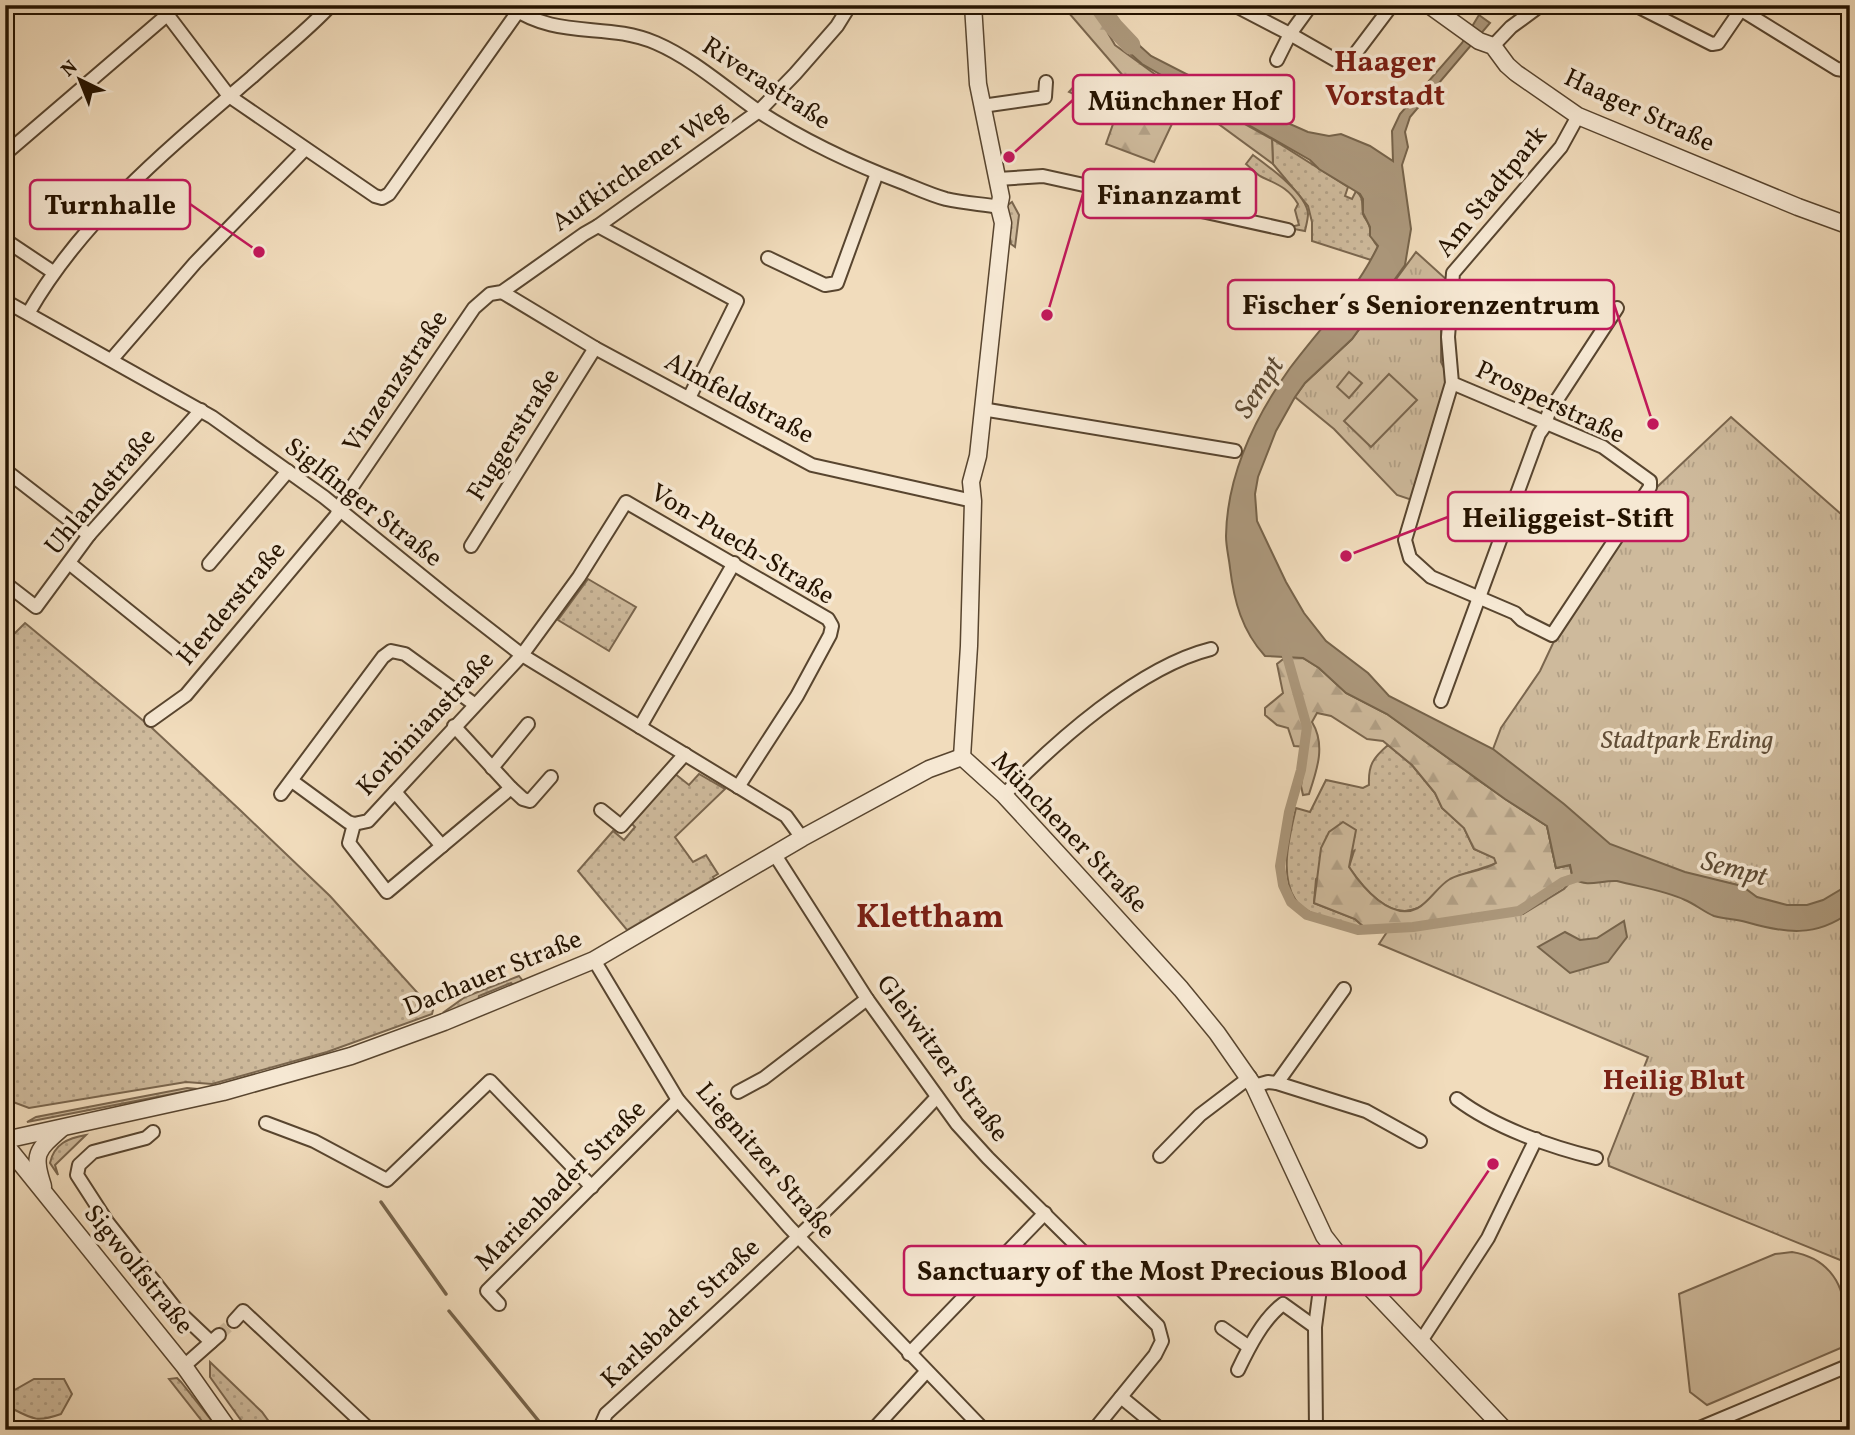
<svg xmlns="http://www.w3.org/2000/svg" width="1855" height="1435" font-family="Vollkorn,serif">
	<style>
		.grass { fill: url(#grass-dots); stroke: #7a664e; stroke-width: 2 }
		.forest { fill: url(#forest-firs); stroke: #7a664e; stroke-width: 2 }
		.park { fill: url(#park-tufts); stroke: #7a664e; stroke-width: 2 }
		.pitch { fill: #ceba9c; stroke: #7a664e; stroke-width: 2 }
		.water { fill: #ac987c; stroke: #76634a; stroke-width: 2 }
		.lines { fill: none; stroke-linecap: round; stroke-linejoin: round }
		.stream { stroke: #76634a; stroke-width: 3.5 }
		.canal { stroke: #ac987c; stroke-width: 10 }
		.river { stroke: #ac987c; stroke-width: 19 }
		.minor-tunnel { stroke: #d2bea0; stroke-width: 12; stroke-dasharray: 12 6; stroke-linecap: butt }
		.minor-casing { stroke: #58452f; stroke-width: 16 }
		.tertiary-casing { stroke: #58452f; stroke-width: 19 }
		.minor { stroke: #f6e8d3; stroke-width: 12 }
		.tertiary { stroke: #f6e8d3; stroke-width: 16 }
		.labels { text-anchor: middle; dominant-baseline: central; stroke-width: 7; stroke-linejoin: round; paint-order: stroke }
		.street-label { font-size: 26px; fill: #251300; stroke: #f6e8d3 }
		.park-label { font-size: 26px; font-style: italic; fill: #604d37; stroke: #f6e8d3 }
		.water-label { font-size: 28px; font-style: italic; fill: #5b4832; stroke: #f6e8d3 }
		.neighbourhood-label { font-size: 28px; font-weight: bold; fill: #7a1f14; stroke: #f6e8d3 }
		.quarter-label { font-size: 30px; font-weight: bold; fill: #7a1f14; stroke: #f6e8d3 }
		.district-label { font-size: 33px; font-weight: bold; fill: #7a1f14; stroke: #f6e8d3 }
		.leader { fill: none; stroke: #c2185b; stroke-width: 2.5 }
		.callout-dot { fill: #c2185b; stroke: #f6e8d3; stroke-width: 2.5 }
		.callout { fill: #f6e8d3; stroke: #c2185b; stroke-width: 2.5 }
		.callout-label { font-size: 28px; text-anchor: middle; font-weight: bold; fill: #251300 }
	</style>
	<defs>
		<pattern id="grass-dots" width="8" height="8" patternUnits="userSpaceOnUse" patternTransform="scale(1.75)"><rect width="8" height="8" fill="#ceba9c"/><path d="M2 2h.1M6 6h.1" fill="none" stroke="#b19f85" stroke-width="1.8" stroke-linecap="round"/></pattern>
		<pattern id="forest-firs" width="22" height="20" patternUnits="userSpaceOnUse" patternTransform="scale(1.75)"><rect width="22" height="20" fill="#ceba9c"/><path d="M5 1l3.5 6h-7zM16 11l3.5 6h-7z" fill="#b19f85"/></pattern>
		<pattern id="park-tufts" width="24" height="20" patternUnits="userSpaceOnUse" patternTransform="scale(1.75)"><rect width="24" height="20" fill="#ceba9c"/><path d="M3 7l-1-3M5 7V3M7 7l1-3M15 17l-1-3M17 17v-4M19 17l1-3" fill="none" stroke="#b19f85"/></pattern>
	</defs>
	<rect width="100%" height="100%" fill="#f1dcbc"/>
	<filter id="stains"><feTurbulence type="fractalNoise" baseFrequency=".00286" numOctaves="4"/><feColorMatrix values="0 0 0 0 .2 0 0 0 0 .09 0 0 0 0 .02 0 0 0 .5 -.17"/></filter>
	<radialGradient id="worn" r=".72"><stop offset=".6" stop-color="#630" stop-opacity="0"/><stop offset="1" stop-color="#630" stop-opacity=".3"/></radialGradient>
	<g class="grass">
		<path d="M1272,139L1348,187L1345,196L1352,199L1356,191C1365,199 1361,203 1363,214C1364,218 1368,221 1369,225C1372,235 1370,237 1378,247L1371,260L1312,241V222L1308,206L1273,164Z"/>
		<path d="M1253,155C1268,166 1307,194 1308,214C1308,219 1306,226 1305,231L1294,229V226L1299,225L1295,210L1298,204C1288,187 1276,184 1260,176C1255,173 1251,168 1246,164Z"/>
		<path d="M1012,202L1019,215L1015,247L1011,244L1005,207Z"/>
		<path d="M588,579L636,607L609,651L558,620Z"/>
		<path d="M25,623L152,728L240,810L330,896L433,1010L432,1014L327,1052L212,1084L186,1082L29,1108L5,1099V643Z"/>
		<path d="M1388,745L1412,765L1435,793L1442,808L1464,828L1474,849L1495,858L1496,863C1485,869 1470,870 1460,876C1445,886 1431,903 1415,909C1388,919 1362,886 1349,867L1354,851L1316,879L1314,903L1355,919L1364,927C1352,928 1338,923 1327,919C1316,915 1302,910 1295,899C1279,874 1290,834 1296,808L1310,812L1326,780L1363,788L1369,785C1368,765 1373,758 1388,745Z"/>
		<path d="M674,773L689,785L699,774L725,789L675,837L693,862L706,855L718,874L713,877L714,879L627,930L578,871L613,831L624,840L635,827L631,823Z"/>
		<path d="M519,976L523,981L515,987L511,983L479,996L478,1001L449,1014L444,1012L465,997Z"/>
		<path d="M187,1088L198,1089L27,1122L36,1117Z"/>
		<path d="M86,1135L55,1165L58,1175L50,1163C54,1144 68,1138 86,1135Z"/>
		<path d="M210,1362L262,1412L275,1430H248L210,1377Z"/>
		<path d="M177,1378L181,1382L219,1430H209L169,1379Z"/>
		<path d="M34,1379H64L72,1394L61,1414C38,1422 34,1420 13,1409L10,1399L13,1391Z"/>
	</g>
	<g class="forest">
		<path d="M1062,5H1102L1116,24L1108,33L1115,45L1156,75L1272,139L1273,164L1217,123L1179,109L1154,162L1106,144L1119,107L1096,97L1076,95L1069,92L1078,82L1102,91L1125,78Z"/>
		<path d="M1287,656L1303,658L1319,668L1346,693L1387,714L1505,799L1547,826L1556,868L1570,865L1573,879L1564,889L1523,914L1378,932L1364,927L1355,919L1314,903L1321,848L1329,832L1343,822L1356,830L1349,867C1362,887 1391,922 1418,908C1430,901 1438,886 1450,879C1465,871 1482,872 1496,863L1494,858L1474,849L1464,828L1442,808L1435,793L1412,765L1383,741L1367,739L1331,716L1317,713L1312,722C1326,745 1317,770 1309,794L1303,795L1301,786L1307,747L1294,746L1288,728L1277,725L1265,715V708L1283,693L1277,664Z"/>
	</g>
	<g class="park">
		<path d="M1416,252L1447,280L1441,303V362L1450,380L1415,501L1397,495L1334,429L1295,397L1305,383L1352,339Z"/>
		<path d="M1731,417L1850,522V1264L1609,1166L1608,1159L1648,1057L1379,944L1389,929L1523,914L1564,889L1573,879L1570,865L1556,868L1547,826L1475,778L1493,749L1501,728L1540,671L1555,639L1655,489Z"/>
	</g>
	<g class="pitch">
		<path d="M1349,372L1362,383L1349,398L1337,387Z"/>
		<path d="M1389,374L1417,400L1371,447L1344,421Z"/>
		<path d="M1792,1252C1824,1257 1844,1280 1844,1312L1850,1310V1344L1707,1405L1690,1392L1679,1294L1775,1254Z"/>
	</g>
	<g class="water">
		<path d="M1479,15L1490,23L1410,117L1405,132L1408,147L1402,165L1411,229L1405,265L1352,339L1305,383L1295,397L1276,431L1258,477L1255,494L1257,521L1286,582L1304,613L1326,641L1368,673L1389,696L1493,749L1564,804L1610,844L1685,872L1742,886L1757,897L1787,905H1807L1823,900L1850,884V912C1816,938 1784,933 1746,922C1736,919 1724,919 1714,916C1704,912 1695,904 1685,900C1664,890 1639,887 1617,881C1600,880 1589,888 1573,879L1570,865L1556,868L1547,826L1505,799L1387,714L1346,693L1319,668L1303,658L1265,656C1242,631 1234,601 1230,568C1229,558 1226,547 1226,536C1227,475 1255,417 1290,368C1320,328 1356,292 1378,246L1370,236V227L1363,213V199L1360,194L1319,169L1310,160L1142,64L1115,40L1114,27H1119L1151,56L1194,78L1201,79L1227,96L1308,132L1329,136L1341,134L1370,146L1393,161L1392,131L1400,114L1462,43Z"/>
		<path d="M1624,921L1627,937L1608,962L1570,973L1538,947L1565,932L1580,940L1597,938Z"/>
	</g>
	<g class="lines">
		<g class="stream">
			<path d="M381,1202L446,1294"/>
			<path d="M449,1311L546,1430"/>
		</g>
		<path class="canal" d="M1283,642L1307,727L1301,770L1289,812L1280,866L1283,885L1291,902L1307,915L1358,930L1413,927L1519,911L1563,882L1587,874"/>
		<path class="river" d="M1098,5L1114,27L1131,45"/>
		<path class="minor-tunnel" d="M219,1335L234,1321"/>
		<defs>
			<g id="minor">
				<path d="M160,5L229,96L375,196L382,198L389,194L522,6"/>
				<path d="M508,5C559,41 604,21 656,43C693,59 725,88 758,111C803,140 851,163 901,182C916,188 931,195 946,199C964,203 981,204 999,207"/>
				<path d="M1234,5L1290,34L1346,66L1392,5"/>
				<path d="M1635,5L1712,44L1718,43L1744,5"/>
				<path d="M1735,6L1837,69L1850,71"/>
				<path d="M1493,46L1511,27L1541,5"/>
				<path d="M1277,60L1290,34L1311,5"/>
				<path d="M982,106L1045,97L1046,82"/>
				<path d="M5,154L167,15"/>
				<path d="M998,179L1043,176L1288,230"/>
				<path d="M598,226L737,301L689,398"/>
				<path d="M5,240L53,272"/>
				<path d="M768,258L825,285L837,283L877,173"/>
				<path d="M502,292L595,348L812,465L973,501"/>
				<path d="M5,301L212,417L324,497L450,599L522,655L786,816L802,838"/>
				<path d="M29,312C83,218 170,147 252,77C278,53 307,31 331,5"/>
				<path d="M112,359L195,263L305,149"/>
				<path d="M1452,383L1603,447L1650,481V487L1552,635L1522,620L1515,613L1431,577L1410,558L1405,540L1452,383L1448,337L1453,273L1561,147L1578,116"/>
				<path d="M982,409L1235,451"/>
				<path d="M5,470L89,535"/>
				<path d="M471,546L595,348"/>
				<path d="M69,563L177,650"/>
				<path d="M209,564L288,471"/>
				<path d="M5,583L36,607L89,535L201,410"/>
				<path d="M1441,701L1539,434L1544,427L1549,412L1617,308"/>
				<path d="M151,720L186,695L336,516L345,497L474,308L490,294L502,292L584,234L598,226L759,111L795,74L837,26L850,5"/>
				<path d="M640,727L734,563"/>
				<path d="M492,768L528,724"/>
				<path d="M292,781L348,822L354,824L368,821L522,655L579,577L626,502L828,619L832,626L830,635L797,696L738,787"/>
				<path d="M511,788L523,799L530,801L551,777"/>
				<path d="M395,792L442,846"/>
				<path d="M281,794L383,657L391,651L405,654L474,704"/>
				<path d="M1004,795C1055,742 1139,667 1211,649"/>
				<path d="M601,810L621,826L685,754"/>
				<path d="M354,824L349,843L387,892L511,788L454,726"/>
				<path d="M775,855L867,999L957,1124L988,1158L1158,1326L1162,1341L1155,1355L1094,1430"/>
				<path d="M594,960L678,1100L789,1227L984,1430"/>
				<path d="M1277,1083L1344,989"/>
				<path d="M1254,1086L1268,1082L1277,1083L1366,1111L1420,1141"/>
				<path d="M738,1092L764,1078L867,999"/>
				<path d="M1457,1099C1494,1127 1550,1147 1596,1158"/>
				<path d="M266,1123L314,1141L387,1180L490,1081L592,1187"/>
				<path d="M153,1132L146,1138L93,1152L79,1165L77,1175L108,1223L175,1308L211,1342"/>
				<path d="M1160,1156L1200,1115L1250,1077"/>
				<path d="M499,1304L487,1291L678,1100"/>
				<path d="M234,1321L243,1311L370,1430"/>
				<path d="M1222,1328L1249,1347"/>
				<path d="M1421,1341L1488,1238L1536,1139"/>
				<path d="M909,1354L1045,1213"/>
				<path d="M184,1366L219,1335"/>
				<path d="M1238,1370C1249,1347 1263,1319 1283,1304L1315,1327"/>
				<path d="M1121,1397L1161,1430"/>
				<path d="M599,1430L606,1414C719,1311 833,1209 937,1097"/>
				<path d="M873,1430L926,1372"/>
				<path d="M1316,1430L1315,1327L1321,1281L1326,1265L1338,1254"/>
				<path d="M1695,1430L1850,1365"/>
			</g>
			<g id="tertiary">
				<path d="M1429,5L1479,41L1493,46L1507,65L1516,73L1578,116L1798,207L1850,226"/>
				<path d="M962,757L1004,795L1071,868L1181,989L1217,1033L1254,1086L1324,1236L1338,1254L1505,1430"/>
				<path d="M962,757L969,646L973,501L971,482L978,456L1003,223L999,207L1001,197L978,84L973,5"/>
				<path d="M5,1140L223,1092L351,1056L444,1022L594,960L802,838L929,769L962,757"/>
				<path d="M5,1144L184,1366L229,1430"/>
				<path d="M43,1186C32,1154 37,1150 61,1129"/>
			</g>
		</defs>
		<use href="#minor" class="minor-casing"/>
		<use href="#tertiary" class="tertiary-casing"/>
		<use href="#minor" class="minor"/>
		<use href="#tertiary" class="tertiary"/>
	</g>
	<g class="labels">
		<g class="street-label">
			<text transform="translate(766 84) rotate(33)">Riverastraße</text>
			<text transform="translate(1639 111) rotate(25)">Haager Straße</text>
			<text transform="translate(640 167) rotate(-35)">Aufkirchener Weg</text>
			<text transform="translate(1492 192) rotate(-51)">Am Stadtpark</text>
			<text transform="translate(396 382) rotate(-56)">Vinzenzstraße</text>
			<text transform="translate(739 399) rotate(28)">Almfeldstraße</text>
			<text transform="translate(1550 403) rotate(25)">Prosperstraße</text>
			<text transform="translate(514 435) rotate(-58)">Fuggerstraße</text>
			<text transform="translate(101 492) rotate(-50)">Uhlandstraße</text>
			<text transform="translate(363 503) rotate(38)">Siglfinger Straße</text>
			<text transform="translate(742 545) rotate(31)">Von-Puech-Straße</text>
			<text transform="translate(232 604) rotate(-50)">Herderstraße</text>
			<text transform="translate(426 724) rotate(-47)">Korbinianstraße</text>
			<text transform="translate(1069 833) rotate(46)">Münchener Straße</text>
			<text transform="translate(493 974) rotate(-22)">Dachauer Straße</text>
			<text transform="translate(942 1059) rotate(53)">Gleiwitzer Straße</text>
			<text transform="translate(765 1161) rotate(49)">Liegnitzer Straße</text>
			<text transform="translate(561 1186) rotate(-45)">Marienbader Straße</text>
			<text transform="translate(138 1270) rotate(51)">Sigwolfstraße</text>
			<text transform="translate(681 1314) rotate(-43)">Karlsbader Straße</text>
		</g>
		<g class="park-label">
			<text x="1687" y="741">Stadtpark Erding</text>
		</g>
		<g class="water-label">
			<text transform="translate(1260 388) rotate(-57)">Sempt</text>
			<text transform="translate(1734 870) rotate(15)">Sempt</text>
		</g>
		<g class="neighbourhood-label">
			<text x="1674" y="1081">Heilig Blut</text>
		</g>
		<g class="quarter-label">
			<text x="1385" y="63">Haager<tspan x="1385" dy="34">Vorstadt</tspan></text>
		</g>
		<g class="district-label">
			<text x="930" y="919">Klettham</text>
		</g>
	</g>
	<path class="leader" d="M1009 157L1073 100M1047 315L1083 194M259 252L190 204M1653 424L1614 304M1346 556L1448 517M1493 1164L1421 1271"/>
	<g class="callout-dot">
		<circle cx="1009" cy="157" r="7"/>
		<circle cx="1047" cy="315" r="7"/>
		<circle cx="259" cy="252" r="7"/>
		<circle cx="1653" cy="424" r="7"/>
		<circle cx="1346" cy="556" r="7"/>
		<circle cx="1493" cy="1164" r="7"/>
	</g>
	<g class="callout">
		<rect x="1073" y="75" width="221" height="49" rx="7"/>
		<rect x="1083" y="169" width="173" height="49" rx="7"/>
		<rect x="30" y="180" width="160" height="49" rx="7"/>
		<rect x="1228" y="280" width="386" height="49" rx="7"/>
		<rect x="1448" y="492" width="240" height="49" rx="7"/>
		<rect x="904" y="1246" width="517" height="49" rx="7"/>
	</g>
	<g class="callout-label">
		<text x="1184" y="110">Münchner Hof</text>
		<text x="1169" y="204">Finanzamt</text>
		<text x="110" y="214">Turnhalle</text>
		<text x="1421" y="314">Fischer´s Seniorenzentrum</text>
		<text x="1568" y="527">Heiliggeist-Stift</text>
		<text x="1162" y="1280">Sanctuary of the Most Precious Blood</text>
	</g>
	<rect width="1855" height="1435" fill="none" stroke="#f1dcbc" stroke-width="28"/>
	<rect x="7" y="7" width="1841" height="1421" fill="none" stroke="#251300" stroke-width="3.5"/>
	<rect x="14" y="14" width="1827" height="1407" fill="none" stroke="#251300" stroke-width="2"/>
	<g transform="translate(80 80) rotate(317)" stroke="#f6e8d3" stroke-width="5" paint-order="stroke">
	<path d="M0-5L12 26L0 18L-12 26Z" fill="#251300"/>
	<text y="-10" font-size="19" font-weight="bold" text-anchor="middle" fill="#251300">N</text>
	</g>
	<rect width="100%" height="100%" filter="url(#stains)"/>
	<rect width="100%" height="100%" fill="url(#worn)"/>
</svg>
